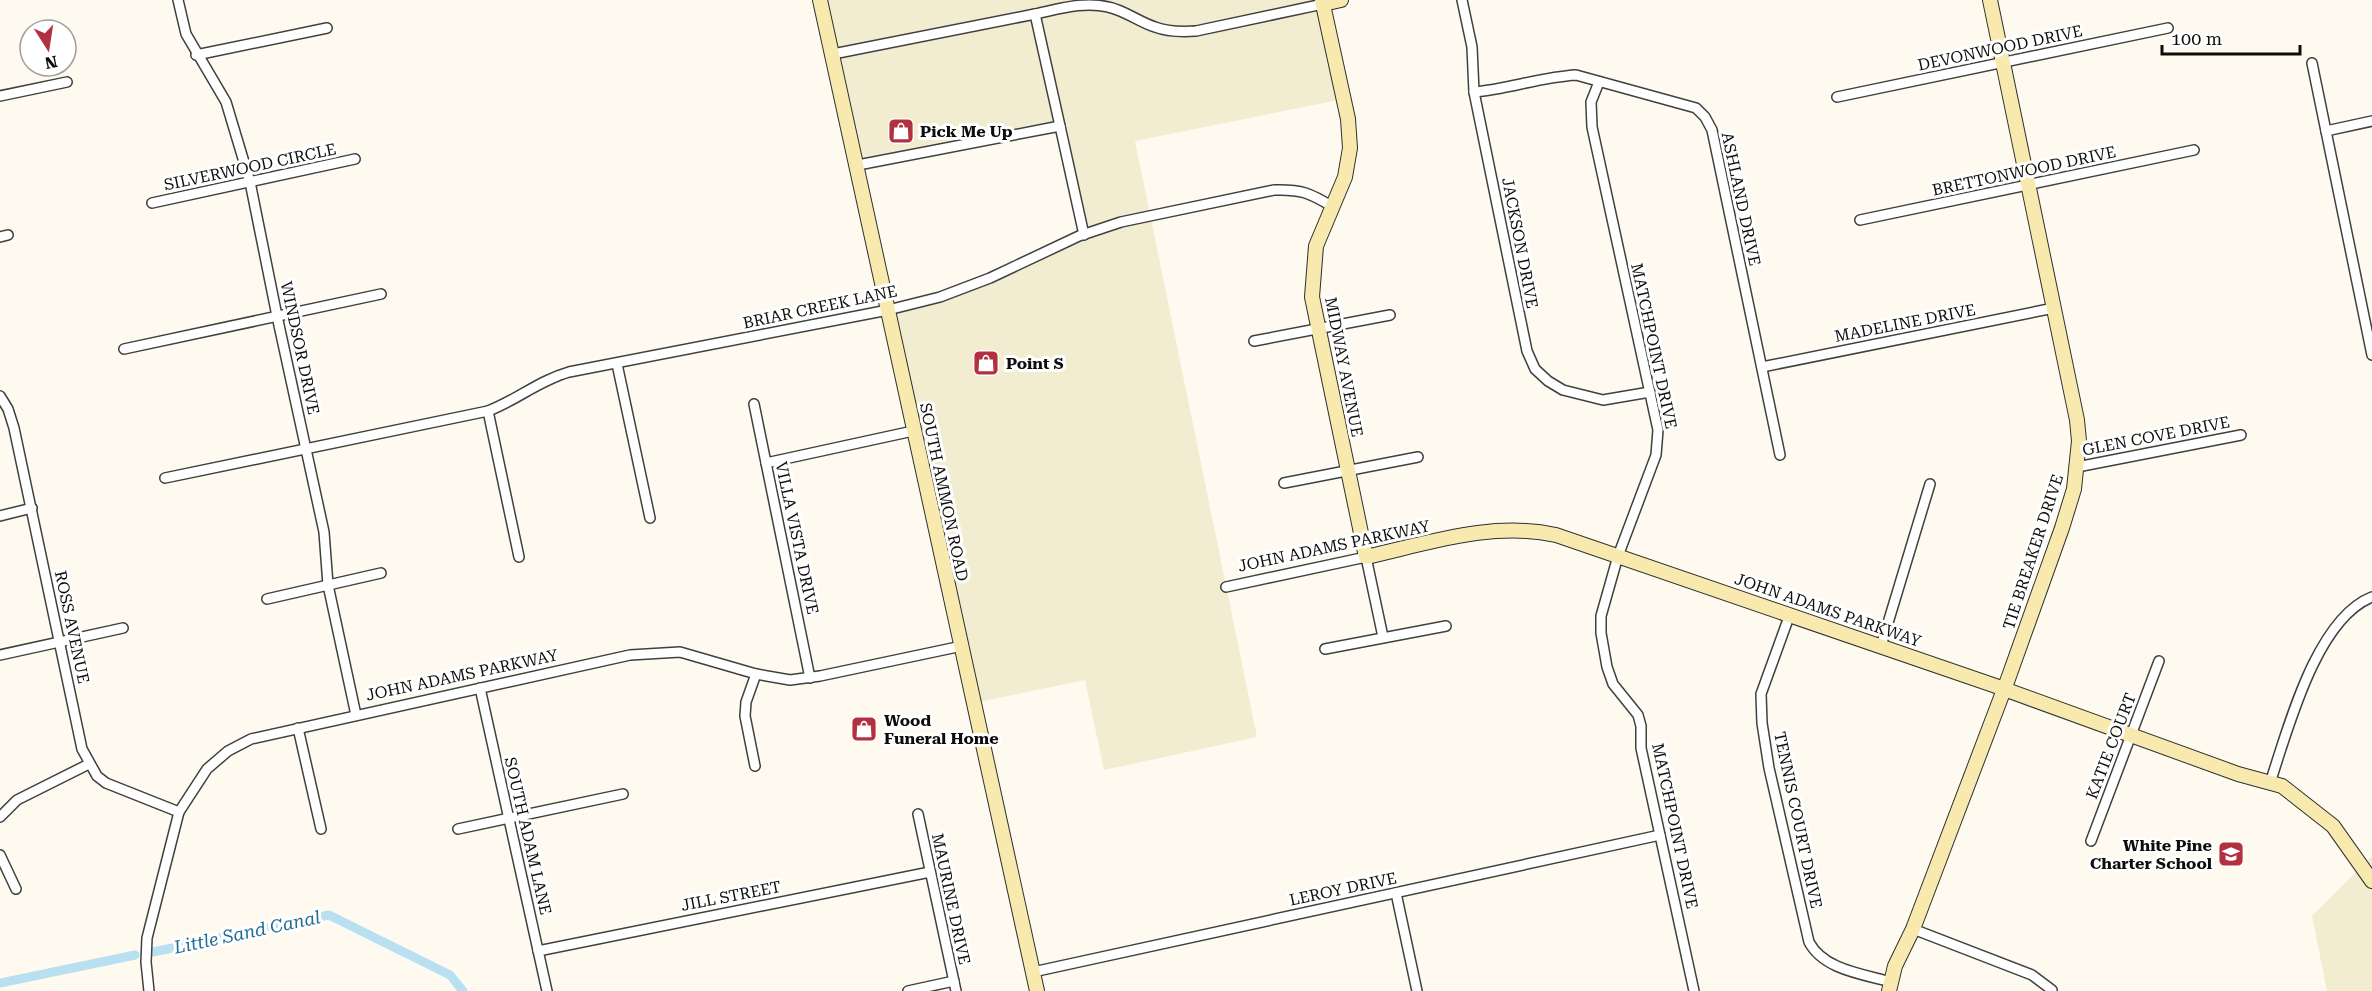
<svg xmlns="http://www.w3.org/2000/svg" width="2372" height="991" font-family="'Roboto Serif',serif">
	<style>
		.farmland { fill: #f2ecd1 }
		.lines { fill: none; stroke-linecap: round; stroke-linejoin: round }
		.canal { stroke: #b8e0f1; stroke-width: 9 }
		.street-casing { stroke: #404040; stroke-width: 12 }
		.secondary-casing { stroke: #2f2f2f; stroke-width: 16 }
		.street { stroke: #fff; stroke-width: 9 }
		.secondary { stroke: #f8eaaf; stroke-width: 14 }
		.labels { text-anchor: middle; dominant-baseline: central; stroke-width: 6; stroke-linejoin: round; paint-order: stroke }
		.street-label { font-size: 16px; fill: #0d0d0d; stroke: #fff }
		.poi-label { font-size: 16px; font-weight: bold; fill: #0d0d0d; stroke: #fff; text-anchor: start }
		.water-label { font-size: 18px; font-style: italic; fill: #216b95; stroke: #fff }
	</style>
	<rect width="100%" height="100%" fill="#fefaef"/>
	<g class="farmland">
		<path d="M821,0H1322L1344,99L1135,141L1257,737L1104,770L1085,680L974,703L888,310L940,297L1087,233L1066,122L858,165Z"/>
		<path d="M2372,856V991H2327L2312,916Z"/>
	</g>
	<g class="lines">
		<g class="canal">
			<path d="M153,952L329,915L450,975L463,991"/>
			<path d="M0,983L135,955"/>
		</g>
		<defs>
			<g id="street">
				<path d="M178,0L186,34L226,102L250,182L277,316L324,532L328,585L356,715"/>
				<path d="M1462,0L1472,47L1474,92L1527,351L1535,369L1548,381L1563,390L1603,400L1650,392"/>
				<path d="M833,54L1035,14"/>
				<path d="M196,55L327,28"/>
				<path d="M2312,63L2372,355"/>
				<path d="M1599,82L1591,102L1592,127L1658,430L1656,455L1618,556L1601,616V633L1607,667L1613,684L1638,715L1641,726V748L1694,991"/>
				<path d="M1474,92C1508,89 1541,77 1576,75L1696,108L1705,117L1712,130L1780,455"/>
				<path d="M0,96L67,82"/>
				<path d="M1837,97L2168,28"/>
				<path d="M1060,126L1035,14C1059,9 1084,1 1108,7C1124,10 1139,22 1155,27C1168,32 1182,32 1196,31L1323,4"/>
				<path d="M2326,131L2372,121"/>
				<path d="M858,165L1060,126L1084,235"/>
				<path d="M152,203L355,159"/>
				<path d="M1860,220L2194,150"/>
				<path d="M0,237L8,235"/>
				<path d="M1254,341L1390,315"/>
				<path d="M124,349L381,294"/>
				<path d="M617,364L650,518"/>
				<path d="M1762,367L2054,308"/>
				<path d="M0,396L8,409L14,428L82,749L97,776L106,783L179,812"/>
				<path d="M754,404L810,678"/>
				<path d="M488,411L519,557"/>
				<path d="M766,463L913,431"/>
				<path d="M2077,467L2241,435"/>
				<path d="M165,478L488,411C517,400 538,381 569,372L888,310L940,297L990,278L1079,236L1121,222L1274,190C1301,189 1310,193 1333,207"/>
				<path d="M1284,483L1418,457"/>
				<path d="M0,516L32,508"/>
				<path d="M1226,587L1366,557L1383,637"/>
				<path d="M267,599L381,573"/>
				<path d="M1790,614L1761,694L1762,723L1769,768L1809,942C1824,970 1863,974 1891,982"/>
				<path d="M1881,646L1930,484"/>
				<path d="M1325,649L1446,626"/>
				<path d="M0,655L123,628"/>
				<path d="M480,688L547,991"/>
				<path d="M298,728L321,829"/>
				<path d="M755,766L745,716L746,702L756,674"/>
				<path d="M2270,783C2288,729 2316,619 2372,597"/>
				<path d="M918,814L956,991"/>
				<path d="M0,817L17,800L89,764"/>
				<path d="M458,829L623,794"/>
				<path d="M2091,841L2159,661"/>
				<path d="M0,855L16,889"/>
				<path d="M1396,893L1417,991"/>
				<path d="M1913,929L2032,975L2052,990"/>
				<path d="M538,951L930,872"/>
				<path d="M1033,972L1660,835"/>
				<path d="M149,991L146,962L147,938L179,812L207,769L228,751L251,739L630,655L680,652L756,674L790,680L820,676L962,646"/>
				<path d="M908,991L954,981"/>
			</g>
			<g id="secondary">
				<path d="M820,0L1037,991"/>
				<path d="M1322,0L1348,119L1350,148L1345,177L1316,246L1312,297L1366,557C1429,543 1492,521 1556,535L1993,685L2238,774L2282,786L2333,826L2372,881"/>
				<path d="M1323,4L1341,0"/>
				<path d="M1889,991L1895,966L1913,929L2008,679L2062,528L2074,489L2079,441L2077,420L1990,0"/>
			</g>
		</defs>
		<use href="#street" class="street-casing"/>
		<use href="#secondary" class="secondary-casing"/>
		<use href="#street" class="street"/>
		<use href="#secondary" class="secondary"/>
	</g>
	<defs>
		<symbol id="shop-square" viewBox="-11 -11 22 22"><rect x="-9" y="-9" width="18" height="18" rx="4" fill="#b23141" stroke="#fff"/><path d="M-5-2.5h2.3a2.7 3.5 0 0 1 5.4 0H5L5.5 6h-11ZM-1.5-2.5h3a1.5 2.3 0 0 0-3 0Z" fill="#fff"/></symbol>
		<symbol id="school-square" viewBox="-11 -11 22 22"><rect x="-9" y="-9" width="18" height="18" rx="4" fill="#b23141" stroke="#fff"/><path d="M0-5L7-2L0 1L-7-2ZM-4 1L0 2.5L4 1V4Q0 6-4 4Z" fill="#fff"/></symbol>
	</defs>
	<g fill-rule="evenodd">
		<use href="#shop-square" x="886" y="116" width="30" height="30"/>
		<use href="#shop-square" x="971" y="348" width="30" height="30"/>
		<use href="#shop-square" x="849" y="714" width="30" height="30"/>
		<use href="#school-square" x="2216" y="839" width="30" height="30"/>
	</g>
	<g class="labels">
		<g class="street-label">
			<text transform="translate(2000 48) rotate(-12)">DEVONWOOD DRIVE</text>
			<text transform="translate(250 167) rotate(-12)">SILVERWOOD CIRCLE</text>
			<text transform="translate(2024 171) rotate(-12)">BRETTONWOOD DRIVE</text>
			<text transform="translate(1741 199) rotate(78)">ASHLAND DRIVE</text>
			<text transform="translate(1520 243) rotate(79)">JACKSON DRIVE</text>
			<text transform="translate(820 307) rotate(-12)">BRIAR CREEK LANE</text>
			<text transform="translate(1905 323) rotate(-11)">MADELINE DRIVE</text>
			<text transform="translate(1654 346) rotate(78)">MATCHPOINT DRIVE</text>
			<text transform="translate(300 348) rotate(78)">WINDSOR DRIVE</text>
			<text transform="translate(1344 367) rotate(79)">MIDWAY AVENUE</text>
			<text transform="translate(2156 436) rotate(-11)">GLEN COVE DRIVE</text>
			<text transform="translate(944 492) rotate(78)">SOUTH AMMON ROAD</text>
			<text transform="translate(797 538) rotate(78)">VILLA VISTA DRIVE</text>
			<text transform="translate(1334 546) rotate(-12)">JOHN ADAMS PARKWAY</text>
			<text transform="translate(2033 552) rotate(-72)">TIE BREAKER DRIVE</text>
			<text transform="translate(1828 610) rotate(19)">JOHN ADAMS PARKWAY</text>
			<text transform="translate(72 627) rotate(78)">ROSS AVENUE</text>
			<text transform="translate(462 675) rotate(-12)">JOHN ADAMS PARKWAY</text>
			<text transform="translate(2111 746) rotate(-69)">KATIE COURT</text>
			<text transform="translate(1798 820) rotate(78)">TENNIS COURT DRIVE</text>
			<text transform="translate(1675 826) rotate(78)">MATCHPOINT DRIVE</text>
			<text transform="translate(528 836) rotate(77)">SOUTH ADAM LANE</text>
			<text transform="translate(1343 889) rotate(-12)">LEROY DRIVE</text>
			<text transform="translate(731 896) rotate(-11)">JILL STREET</text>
			<text transform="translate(951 899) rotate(78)">MAURINE DRIVE</text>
		</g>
		<g class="poi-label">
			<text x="920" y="131">Pick Me Up</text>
			<text x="1006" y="363">Point S</text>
			<text x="884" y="720">Wood<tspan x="884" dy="18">Funeral Home</tspan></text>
			<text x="2212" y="845" text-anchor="end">White Pine<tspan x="2212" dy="18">Charter School</tspan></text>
		</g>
		<g class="water-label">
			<text transform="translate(247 932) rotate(-12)">Little Sand Canal</text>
		</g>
	</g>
	<g transform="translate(48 48) rotate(168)"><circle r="28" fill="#ffffff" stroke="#9e9e9e" stroke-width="1.5"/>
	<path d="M0-4.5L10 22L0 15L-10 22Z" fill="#b23141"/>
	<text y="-9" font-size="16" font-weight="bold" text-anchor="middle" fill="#0d0d0d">N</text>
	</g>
	<path d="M2162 45v9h138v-9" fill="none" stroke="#0d0d0d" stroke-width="3"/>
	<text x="2171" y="45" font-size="18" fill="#0d0d0d" stroke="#ffffff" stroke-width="4.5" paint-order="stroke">100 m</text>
</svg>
